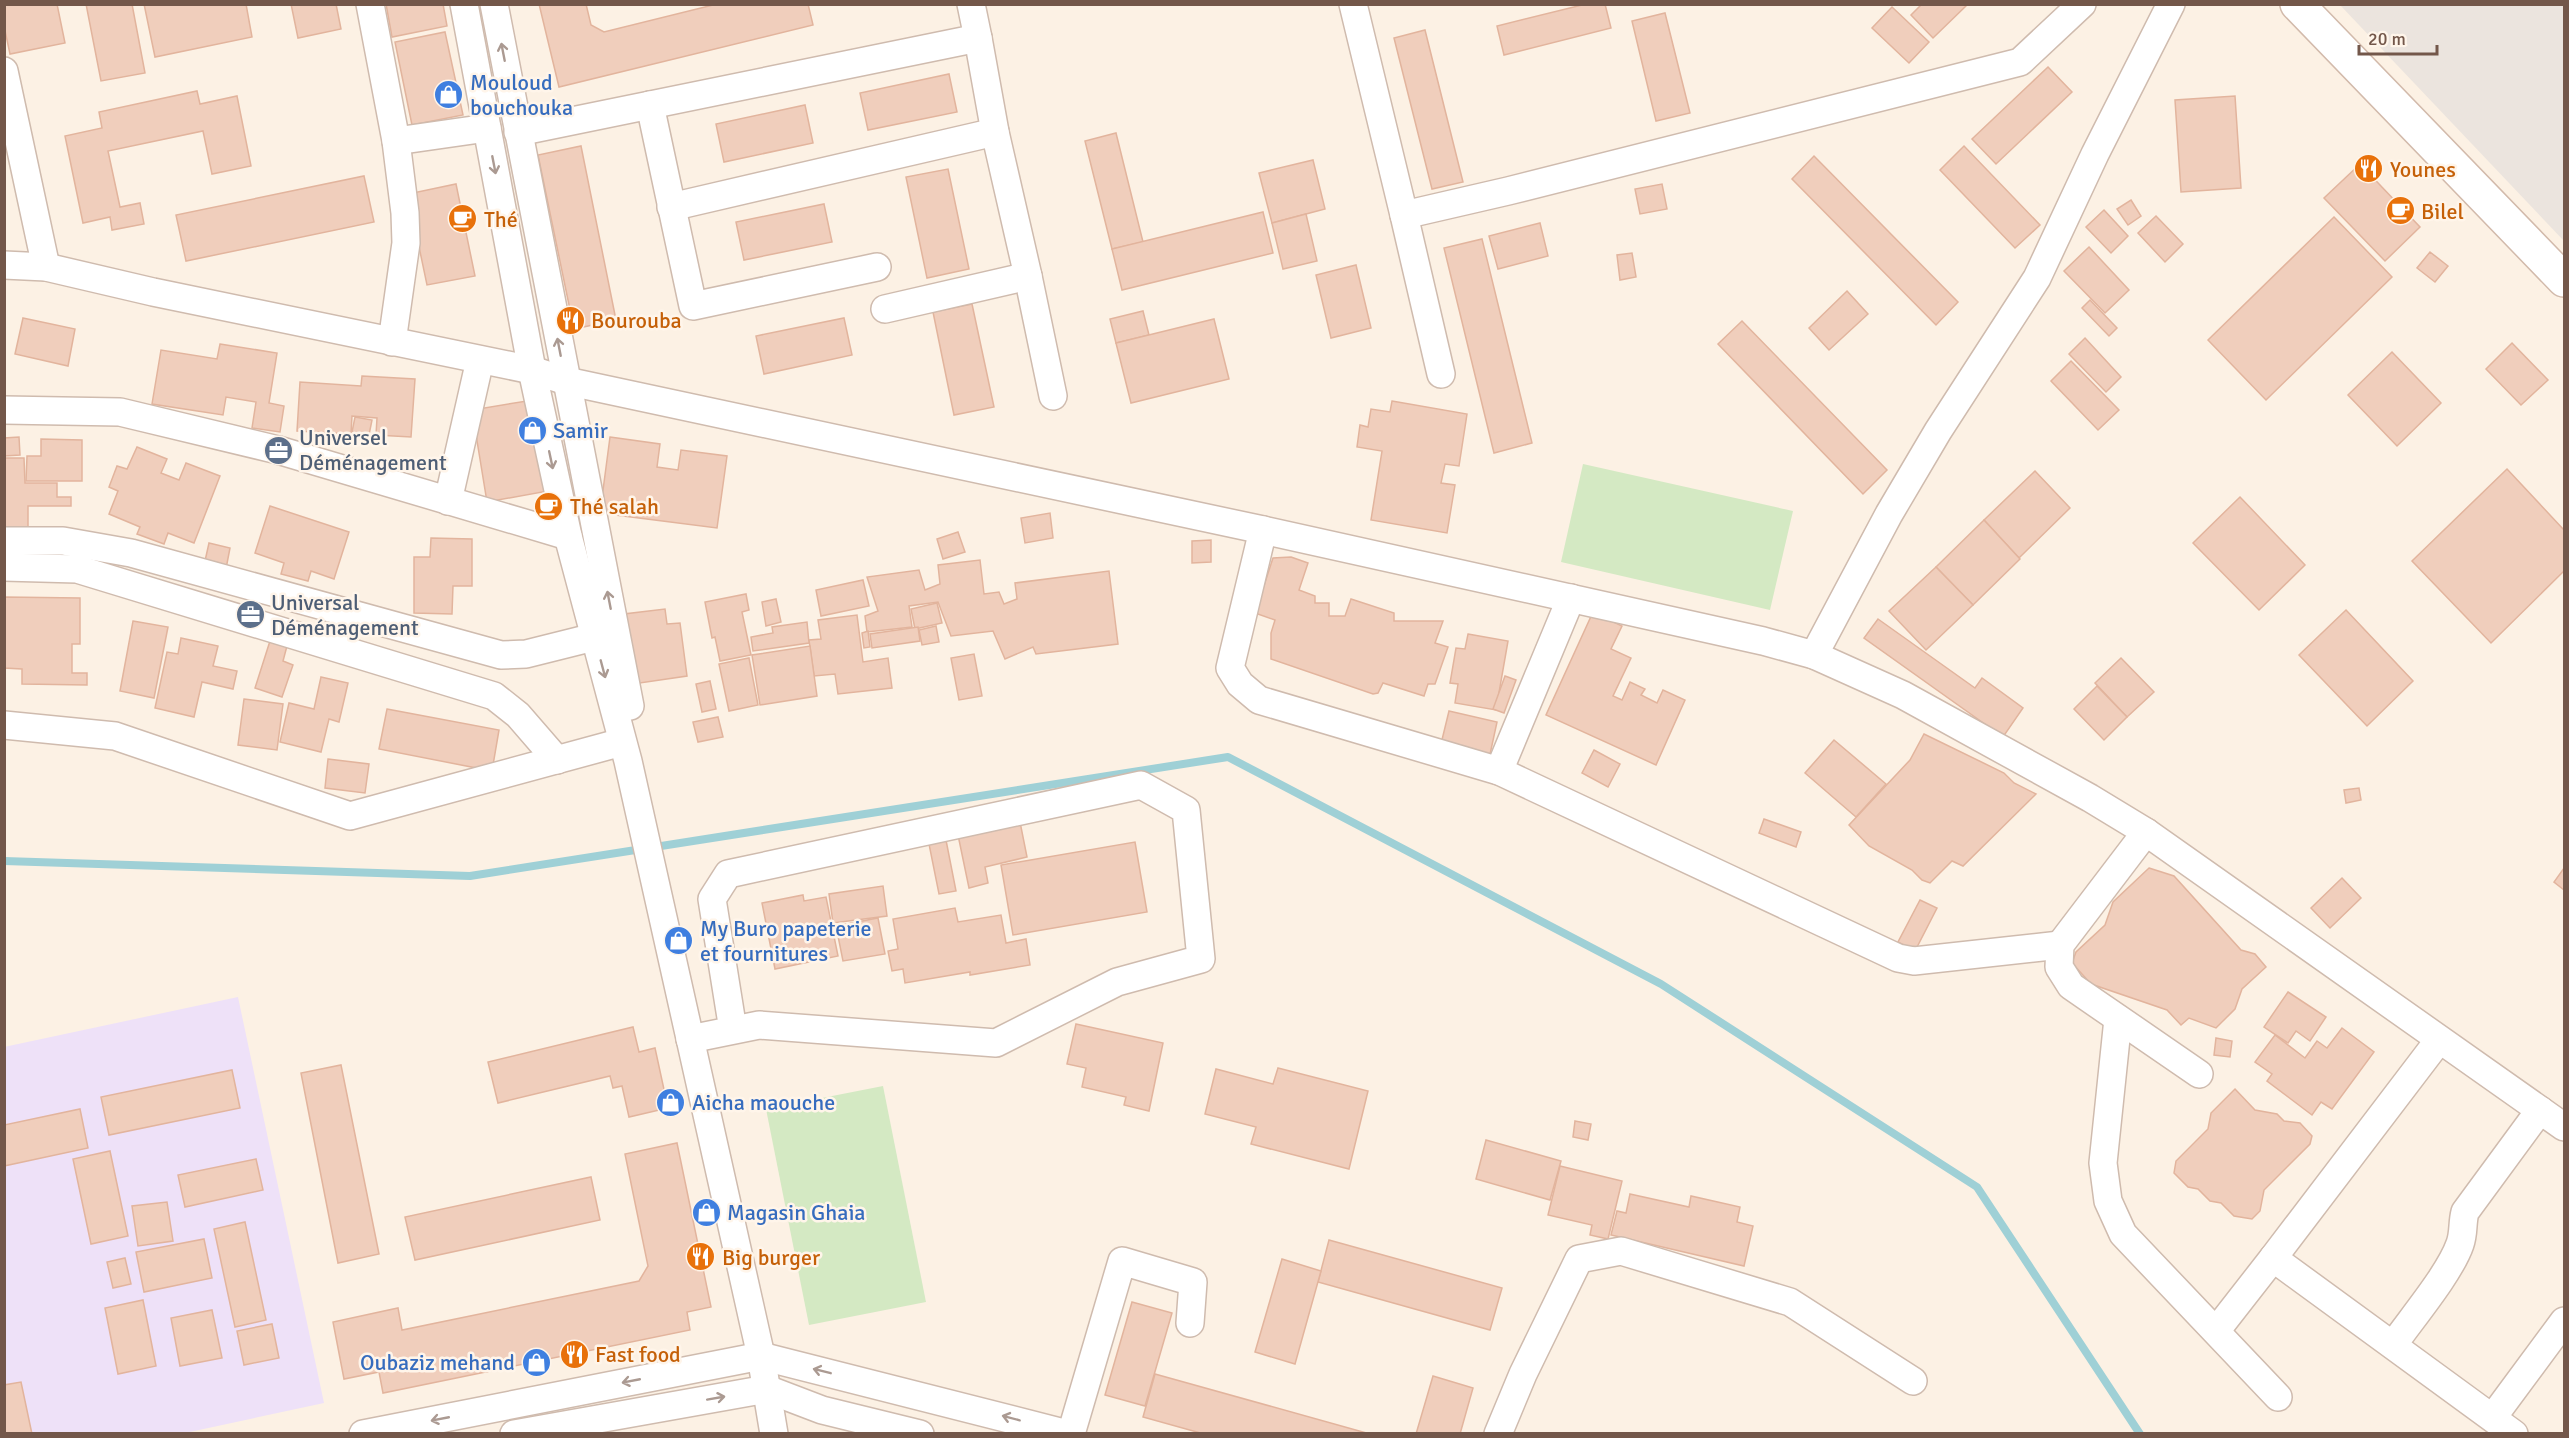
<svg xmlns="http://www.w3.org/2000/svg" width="2569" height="1438" font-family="Signika,sans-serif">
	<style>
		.industrial { fill: #ebe4de }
		.education { fill: #eee1f8 }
		.garden { fill: #d4e9c3 }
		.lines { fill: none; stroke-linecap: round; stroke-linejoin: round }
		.stream { stroke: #9fd0d6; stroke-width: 8 }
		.building { fill: #f0cebc; stroke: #e2b49d; stroke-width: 1.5 }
		.street-casing { stroke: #cfbbae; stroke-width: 30 }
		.secondary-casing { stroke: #d2baab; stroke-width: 36 }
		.street { stroke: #fff; stroke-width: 27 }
		.secondary { stroke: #fff; stroke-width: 33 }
		.oneway { stroke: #ab9a92 }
		.labels { text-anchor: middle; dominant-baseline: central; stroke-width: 5; stroke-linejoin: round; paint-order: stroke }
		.shop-label { font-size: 22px; fill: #366cbe; stroke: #fff5ea; text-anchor: start }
		.food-label { font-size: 22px; fill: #c56008; stroke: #fff5ea; text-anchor: start }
		.service-label { font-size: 22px; fill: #4e5e75; stroke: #fff5ea; text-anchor: start }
	</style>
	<rect width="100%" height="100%" fill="#fcf1e4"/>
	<path class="industrial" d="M2340,5H2564V241Z"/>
	<path class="education" d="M238,997L324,1403L185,1433H5L4,1047Z"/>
	<g class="garden">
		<path d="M1583,464L1793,511L1770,610L1561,562Z"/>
		<path d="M883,1086L926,1302L809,1325L766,1109Z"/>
	</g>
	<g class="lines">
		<path class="stream" d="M4,861L470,876L1228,757L1661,984L1977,1187L2140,1434"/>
	</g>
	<g class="building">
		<path d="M4,4H57L65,43L10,54L4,26Z"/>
		<path d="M86,4H132L145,73L101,81Z"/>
		<path d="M144,4H246L252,37L155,57Z"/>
		<path d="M291,4H336L341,29L298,38Z"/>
		<path d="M386,4H443L447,26L392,37Z"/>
		<path d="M539,4H586L591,25L604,32L717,4H808L813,25L559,87Z"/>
		<path d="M1586,4H1605L1611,28L1504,55L1497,26Z"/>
		<path d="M1922,4H1968L1933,38L1911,15Z"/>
		<path d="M1892,7L1929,42L1909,63L1872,28Z"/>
		<path d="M1665,13L1690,113L1656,121L1632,21Z"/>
		<path d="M1425,30L1463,182L1432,189L1394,38Z"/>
		<path d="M445,32L463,115L412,125L395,42Z"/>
		<path d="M2048,67L2072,92L1996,164L1972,139Z"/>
		<path d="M949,74L957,112L868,130L860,93Z"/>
		<path d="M197,91L200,104L237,96L251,166L212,174L203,131L108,151L120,207L140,203L144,224L112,230L110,217L83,223L65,136L102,128L99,112Z"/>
		<path d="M2235,96L2241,188L2181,192L2175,100Z"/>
		<path d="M805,105L813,143L724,162L716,124Z"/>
		<path d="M1116,133L1143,242L1112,249L1085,141Z"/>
		<path d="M581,146L616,320L574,329L538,155Z"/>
		<path d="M1964,146L2040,225L2015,248L1940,170Z"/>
		<path d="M1814,156L1958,302L1936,325L1792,179Z"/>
		<path d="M1313,160L1325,209L1272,223L1259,173Z"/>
		<path d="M2360,164L2420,227L2385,261L2324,198Z"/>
		<path d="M948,169L969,269L927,278L906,177Z"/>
		<path d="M364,176L374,222L186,261L176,215Z"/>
		<path d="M456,184L475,276L427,285L408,194Z"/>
		<path d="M1662,184L1667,209L1640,214L1635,189Z"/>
		<path d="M2131,200L2141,216L2128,225L2117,209Z"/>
		<path d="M824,204L832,242L744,260L736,222Z"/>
		<path d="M2104,210L2128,236L2111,253L2086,227Z"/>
		<path d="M1263,212L1273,253L1122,290L1112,249Z"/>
		<path d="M1306,214L1317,261L1283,269L1272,223Z"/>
		<path d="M2156,216L2183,244L2165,262L2138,233Z"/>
		<path d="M2334,217L2392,277L2266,400L2208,340Z"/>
		<path d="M1540,223L1548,256L1498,269L1489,236Z"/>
		<path d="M1482,239L1532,443L1494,453L1444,248Z"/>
		<path d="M2089,247L2129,290L2105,313L2064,271Z"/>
		<path d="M2430,252L2448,266L2435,282L2417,268Z"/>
		<path d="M1632,253L1636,277L1620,280L1617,255Z"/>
		<path d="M1356,265L1371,328L1331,338L1316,275Z"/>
		<path d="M1847,291L1868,314L1829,350L1809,328Z"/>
		<path d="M2090,300L2117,328L2109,336L2082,308Z"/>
		<path d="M972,304L994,407L954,415L933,312Z"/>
		<path d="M1143,311L1149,335L1116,343L1110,319Z"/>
		<path d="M23,318L75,329L68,366L15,354Z"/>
		<path d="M844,318L852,355L764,374L756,336Z"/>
		<path d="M1214,319L1229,379L1131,403L1116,343Z"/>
		<path d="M1742,321L1887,470L1863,494L1718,344Z"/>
		<path d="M2085,338L2121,377L2106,392L2069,354Z"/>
		<path d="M2512,343L2548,380L2521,405L2486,369Z"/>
		<path d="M220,344L277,353L269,403L284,406L280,432L252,428L256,402L226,397L223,415L152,404L161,350L217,359Z"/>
		<path d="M2392,352L2441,403L2397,446L2348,395Z"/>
		<path d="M2071,361L2119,410L2098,430L2051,381Z"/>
		<path d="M362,376L415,379L411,437L376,435L377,418L352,416L351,434L297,431L300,382L361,386Z"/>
		<path d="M533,400L548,491L487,502L472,410Z"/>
		<path d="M1392,401L1467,414L1459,466L1445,464L1441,483L1455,485L1447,533L1371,520L1382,451L1357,447L1360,425L1368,427L1371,409L1390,412Z"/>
		<path d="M355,417L372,420L369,435L352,432Z"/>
		<path d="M19,437L20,455L4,456V438Z"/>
		<path d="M610,437L660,444L657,467L678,470L681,450L727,456L717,528L600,513Z"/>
		<path d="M41,439L82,440V481H26L27,456H41Z"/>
		<path d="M137,447L167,459L161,473L179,480L186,463L220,476L194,543L168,533L164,544L137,534L140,527L109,514L118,491L109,487L117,466L127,469Z"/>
		<path d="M4,458H24L25,483H57V497H71V506H28V527H4Z"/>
		<path d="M2507,469L2564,530V571L2491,643L2412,561Z"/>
		<path d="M2035,471L2070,508L2019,558L1984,520Z"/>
		<path d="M2240,497L2305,565L2259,610L2193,543Z"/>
		<path d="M270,506L349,532L334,579L311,571L308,581L281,574L284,563L255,553Z"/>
		<path d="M1050,513L1053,538L1025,543L1021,518Z"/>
		<path d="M1984,520L2020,559L1973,605L1936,567Z"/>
		<path d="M958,532L965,552L943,559L937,539Z"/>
		<path d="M431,538L472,539V586H453L452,614L414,613V557H430Z"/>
		<path d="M1211,540V562L1192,563V541Z"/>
		<path d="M209,543L230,548L225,574L203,570Z"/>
		<path d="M1291,557L1308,563L1299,590L1315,596V603H1329V616H1345L1351,599L1394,613V621H1443L1435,643L1448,647L1435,684H1428L1424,696L1383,683L1378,693L1373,694L1271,659V633L1275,620L1255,613L1273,558Z"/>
		<path d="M980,560L984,594L999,592L1004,604L1017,599L1015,583L1109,571L1118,644L1036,654L1033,647L1005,659L993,631L951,636L938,602L909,606L912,627L867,632L865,616L878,611L867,577L919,570L925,590L940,584L938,565Z"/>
		<path d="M1936,567L1973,605L1926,650L1889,611Z"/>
		<path d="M863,580L869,606L821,616L816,590Z"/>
		<path d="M746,594L749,610L742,612L751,655L720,661L715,637L712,638L705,602Z"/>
		<path d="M4,597L80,598V644H72V673H87V685L22,684V669L4,668Z"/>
		<path d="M776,599L781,622L766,626L762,602Z"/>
		<path d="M937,603L942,623L915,629L911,609Z"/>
		<path d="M665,609L667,624L680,623L687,676L633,684L624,614Z"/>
		<path d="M2346,610L2413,681L2367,726L2299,655Z"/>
		<path d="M1593,612L1622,626L1611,649L1631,658L1613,696L1622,700L1630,682L1645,689L1641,695L1657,703L1663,690L1685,700L1656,765L1546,715Z"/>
		<path d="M857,615L863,662L888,658L892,688L838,694L835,674L814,676L809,640L821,639L818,620Z"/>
		<path d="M1878,619L1975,688L1982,678L2023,708L2003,737L1864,638Z"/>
		<path d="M133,621L168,627L154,698L120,691Z"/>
		<path d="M807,622L809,643L753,651L751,637L773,633L772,627Z"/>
		<path d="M936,626L939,642L922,645L919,630Z"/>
		<path d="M918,627L920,641L872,648L870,634Z"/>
		<path d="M868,631L870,647L864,648L862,633Z"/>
		<path d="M1468,634L1508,641L1496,710L1455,703L1458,684L1450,683L1456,648L1465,649Z"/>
		<path d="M181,638L218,646L213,666L237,671L233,689L202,682L194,717L155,708L167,652L178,654Z"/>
		<path d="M270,641L287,646L283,661L293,665L282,697L255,688Z"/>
		<path d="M810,646L817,696L760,705L752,655Z"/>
		<path d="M974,654L982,696L959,700L951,658Z"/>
		<path d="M749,658L758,705L729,711L719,664Z"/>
		<path d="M2121,658L2154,692L2127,717L2095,683Z"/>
		<path d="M1505,676L1516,680L1504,713L1493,709Z"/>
		<path d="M321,677L348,683L339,722L329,719L321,752L280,742L289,703L314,709Z"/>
		<path d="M710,681L716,709L702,712L696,684Z"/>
		<path d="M2097,686L2127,717L2104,740L2074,709Z"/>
		<path d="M244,699L283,704L277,750L238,745Z"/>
		<path d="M387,709L499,730L492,771L379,749Z"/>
		<path d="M1449,711L1497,722L1489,759L1440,748Z"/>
		<path d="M718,717L723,737L698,742L693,722Z"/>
		<path d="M1924,734L2004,773L2014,783L2036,794L1963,866L1952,861L1930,883L1922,880L1912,870L1869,846L1849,825L1910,760Z"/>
		<path d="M1834,740L1886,784L1856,817L1805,773Z"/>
		<path d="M1594,750L1620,764L1608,787L1582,773Z"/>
		<path d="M328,759L369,764L365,793L325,788Z"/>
		<path d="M2359,788L2361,800L2346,803L2344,790Z"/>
		<path d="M1764,819L1801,832L1796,847L1759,833Z"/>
		<path d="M1020,822L1027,857L985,867L988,883L969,888L958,835Z"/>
		<path d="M945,835L956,891L939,894L928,839Z"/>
		<path d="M1135,842L1147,912L1013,935L1001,865Z"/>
		<path d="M2149,868L2174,876L2241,950L2255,954L2266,967L2242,989L2235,1009L2216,1028L2189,1018L2181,1025L2167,1010L2091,984L2072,963L2076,952L2105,925L2113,902Z"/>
		<path d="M2564,868V890L2554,882Z"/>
		<path d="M2342,878L2361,898L2330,928L2311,908Z"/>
		<path d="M883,886L887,916L833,923L829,894Z"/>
		<path d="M803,895L804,901L826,897L838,956L775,969L762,903Z"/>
		<path d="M1920,900L1937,908L1915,951L1898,942Z"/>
		<path d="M955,908L958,922L1001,915L1006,943L1026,939L1030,965L970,975V972L905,983L903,969L892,971L888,951L898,949L893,919Z"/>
		<path d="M878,918L885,954L843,961L836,926Z"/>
		<path d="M2288,992L2326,1017L2310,1041L2296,1031L2288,1043L2264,1027Z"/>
		<path d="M1076,1024L1163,1043L1149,1111L1124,1105L1126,1097L1082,1087L1086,1068L1067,1064Z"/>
		<path d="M633,1027L639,1052L655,1048L668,1108L629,1117L622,1086L613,1088L610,1076L498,1103L488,1062Z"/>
		<path d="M2342,1028L2374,1052L2332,1109L2321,1102L2312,1115L2267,1081L2272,1074L2255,1062L2275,1035L2305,1058L2317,1041L2327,1048Z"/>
		<path d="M2216,1038L2232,1041L2230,1057L2214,1055Z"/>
		<path d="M341,1065L379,1254L338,1263L301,1073Z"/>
		<path d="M1278,1068L1368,1091L1349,1169L1251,1144L1256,1127L1205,1114L1216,1069L1273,1084Z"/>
		<path d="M232,1070L240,1108L109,1135L101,1097Z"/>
		<path d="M2235,1089L2255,1110L2277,1114L2284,1121L2300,1123L2312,1136L2310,1144L2264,1190L2260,1211L2252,1219L2234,1216L2221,1203L2210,1201L2198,1189L2188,1187L2174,1173L2176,1161L2208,1129L2211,1113Z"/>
		<path d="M80,1109L88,1148L4,1166V1125Z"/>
		<path d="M1575,1121L1591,1124L1588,1140L1573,1137Z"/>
		<path d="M1486,1140L1561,1161L1550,1200L1476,1179Z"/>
		<path d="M677,1143L711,1307L687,1312L690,1330L383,1393L379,1372L344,1379L333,1322L398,1308L402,1330L639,1281L648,1266L625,1154Z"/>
		<path d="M110,1151L128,1236L91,1244L73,1159Z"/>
		<path d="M256,1159L263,1190L185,1207L178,1175Z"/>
		<path d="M1560,1166L1622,1181L1608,1239L1590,1235L1592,1225L1548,1215Z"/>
		<path d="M591,1177L600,1220L415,1260L405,1217Z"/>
		<path d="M1630,1194L1689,1207L1691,1196L1740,1207L1737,1222L1753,1226L1744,1266L1611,1235L1617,1211L1626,1213Z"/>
		<path d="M167,1202L173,1241L138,1246L132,1206Z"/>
		<path d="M245,1222L266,1320L235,1327L214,1229Z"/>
		<path d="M204,1239L212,1278L144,1292L136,1252Z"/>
		<path d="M1329,1240L1502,1288L1490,1330L1318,1282Z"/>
		<path d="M125,1258L131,1284L113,1288L107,1262Z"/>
		<path d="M1282,1259L1321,1271L1295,1364L1255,1352Z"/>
		<path d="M143,1300L156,1366L118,1374L105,1308Z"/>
		<path d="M1132,1302L1172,1313L1145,1406L1105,1395Z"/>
		<path d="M212,1310L222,1358L180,1366L171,1318Z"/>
		<path d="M272,1324L279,1358L244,1365L237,1331Z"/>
		<path d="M1155,1374L1370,1434H1204L1143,1417Z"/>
		<path d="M1433,1376L1473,1388L1460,1434H1416Z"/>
		<path d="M21,1382L32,1434H4V1385Z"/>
	</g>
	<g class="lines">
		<defs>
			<g id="street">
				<path d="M370,4L396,141L405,213L406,243L392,342"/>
				<path d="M464,4L532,370L568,536L628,761L761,1356L774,1434"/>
				<path d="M494,4L630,706"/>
				<path d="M1353,4L1404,215L1508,191L2020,62L2082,4"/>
				<path d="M4,71L46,267"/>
				<path d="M650,105L693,306L877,267"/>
				<path d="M518,132L978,38L971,4"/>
				<path d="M396,141L487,128"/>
				<path d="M671,207L995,132"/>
				<path d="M1404,215L1441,374"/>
				<path d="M4,265L46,267L153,292L532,370L566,381L1263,530L1763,641L1814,655L1903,695L2090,798L2146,832L2564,1127"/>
				<path d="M1028,276L1053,396"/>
				<path d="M885,309L1028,276L995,132L978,38"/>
				<path d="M4,410L120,412L278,450L568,536"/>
				<path d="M448,501L480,360"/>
				<path d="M1263,530L1230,668L1240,684L1259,700L1499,771L1898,958L1914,961L2060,945"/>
				<path d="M4,541H63L131,553L501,655L526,654L594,637"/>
				<path d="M4,567L77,569L494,696L518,715L557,760"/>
				<path d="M1814,655L1889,514L1938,431L2037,278L2095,154L2171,4"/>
				<path d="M4,725L115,736L350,816L622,742"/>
				<path d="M1499,771L1571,598"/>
				<path d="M2146,832L2060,945L2059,967L2071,986L2199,1074"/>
				<path d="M2118,1019L2103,1163L2108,1201L2123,1234L2278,1397"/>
				<path d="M690,1039L759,1025L996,1043L1117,982L1201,959L1186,810L1141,785L728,874L712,899L733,1030"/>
				<path d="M2439,1040L2273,1258L2514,1434"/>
				<path d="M2216,1331L2273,1258"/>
				<path d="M2393,1345C2412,1318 2450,1273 2460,1244C2464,1233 2462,1223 2465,1212L2540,1110"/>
				<path d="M2493,1417L2564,1321"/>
				<path d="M363,1434L761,1356L1068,1434"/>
				<path d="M514,1434L767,1389L822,1410L920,1434"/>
				<path d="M1071,1434L1122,1261L1193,1282L1190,1323"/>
				<path d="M1498,1434L1523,1374L1579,1259L1621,1251L1790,1302L1913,1381"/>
			</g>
			<path id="secondary" d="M2297,4L2564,280"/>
		</defs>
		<use href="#street" class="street-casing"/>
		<use href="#secondary" class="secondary-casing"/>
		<use href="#street" class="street"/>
		<use href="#secondary" class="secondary"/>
	</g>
	<defs><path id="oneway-shaft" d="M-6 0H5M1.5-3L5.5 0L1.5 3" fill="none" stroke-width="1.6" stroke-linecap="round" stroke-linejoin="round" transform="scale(1.5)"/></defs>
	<g class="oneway">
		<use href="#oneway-shaft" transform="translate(503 52) rotate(-101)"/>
		<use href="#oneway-shaft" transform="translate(494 165) rotate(79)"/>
		<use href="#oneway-shaft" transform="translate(559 347) rotate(-101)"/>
		<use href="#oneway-shaft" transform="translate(551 460) rotate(78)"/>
		<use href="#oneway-shaft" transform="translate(609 600) rotate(-101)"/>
		<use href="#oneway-shaft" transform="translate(603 669) rotate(75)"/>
		<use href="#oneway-shaft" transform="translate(822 1371) rotate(-166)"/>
		<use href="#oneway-shaft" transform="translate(631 1381) rotate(169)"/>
		<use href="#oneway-shaft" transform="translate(716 1398) rotate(-10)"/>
		<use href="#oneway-shaft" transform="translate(1011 1418) rotate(-165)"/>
		<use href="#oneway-shaft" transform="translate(440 1419) rotate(169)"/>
	</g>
	<defs>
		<symbol id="shop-disc" viewBox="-11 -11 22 22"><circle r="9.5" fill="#3f7fe0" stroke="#fff5ea"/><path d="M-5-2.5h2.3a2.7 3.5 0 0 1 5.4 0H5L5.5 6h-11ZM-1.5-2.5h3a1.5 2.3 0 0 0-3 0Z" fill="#fff"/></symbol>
		<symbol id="restaurant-disc" viewBox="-11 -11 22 22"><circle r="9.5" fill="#e8710a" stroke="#fff5ea"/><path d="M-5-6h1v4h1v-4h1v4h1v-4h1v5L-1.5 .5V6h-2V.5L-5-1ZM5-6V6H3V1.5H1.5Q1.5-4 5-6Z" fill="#fff"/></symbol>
		<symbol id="cafe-disc" viewBox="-11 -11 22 22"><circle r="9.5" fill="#e8710a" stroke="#fff5ea"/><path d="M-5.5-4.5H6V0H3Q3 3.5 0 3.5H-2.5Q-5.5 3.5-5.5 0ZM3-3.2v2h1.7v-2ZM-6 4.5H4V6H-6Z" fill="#fff"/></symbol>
		<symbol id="office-disc" viewBox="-11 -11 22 22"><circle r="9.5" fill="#5c6f8a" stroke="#fff5ea"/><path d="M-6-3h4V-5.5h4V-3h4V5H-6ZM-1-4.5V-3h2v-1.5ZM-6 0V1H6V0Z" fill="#fff"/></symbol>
	</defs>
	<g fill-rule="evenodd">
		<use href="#shop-disc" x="432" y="78" width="33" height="33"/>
		<use href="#restaurant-disc" x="2352" y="152" width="33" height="33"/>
		<use href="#cafe-disc" x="2384" y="194" width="33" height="33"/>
		<use href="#cafe-disc" x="446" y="202" width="33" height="33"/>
		<use href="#restaurant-disc" x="554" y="304" width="33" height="33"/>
		<use href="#shop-disc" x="516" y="414" width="33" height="33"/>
		<use href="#office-disc" x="262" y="434" width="33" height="33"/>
		<use href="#cafe-disc" x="532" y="490" width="33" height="33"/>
		<use href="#office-disc" x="234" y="598" width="33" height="33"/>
		<use href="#shop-disc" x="662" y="924" width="33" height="33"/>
		<use href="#shop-disc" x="654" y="1086" width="33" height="33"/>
		<use href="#shop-disc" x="690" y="1196" width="33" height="33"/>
		<use href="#restaurant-disc" x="684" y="1240" width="33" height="33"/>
		<use href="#restaurant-disc" x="558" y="1338" width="33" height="33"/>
		<use href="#shop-disc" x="520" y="1346" width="33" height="33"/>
	</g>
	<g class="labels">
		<g class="shop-label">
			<text x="470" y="82">Mouloud<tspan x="470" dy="25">bouchouka</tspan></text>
			<text x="553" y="430">Samir</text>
			<text x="700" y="928">My Buro papeterie<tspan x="700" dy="25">et fournitures</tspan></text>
			<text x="692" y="1102">Aicha maouche</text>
			<text x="727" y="1212">Magasin Ghaia</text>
			<text x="515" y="1362" text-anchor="end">Oubaziz mehand</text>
		</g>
		<g class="food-label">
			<text x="2390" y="169">Younes</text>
			<text x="2421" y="211">Bilel</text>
			<text x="484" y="219">Thé</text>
			<text x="591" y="320">Bourouba</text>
			<text x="570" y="506">Thé salah</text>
			<text x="722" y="1257">Big burger</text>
			<text x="595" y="1354">Fast food</text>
		</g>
		<g class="service-label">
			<text x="299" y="437">Universel<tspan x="299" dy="25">Déménagement</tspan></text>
			<text x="271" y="602">Universal<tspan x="271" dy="25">Déménagement</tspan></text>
		</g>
	</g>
	<rect width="2569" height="1438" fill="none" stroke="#73574a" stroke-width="12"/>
	<path d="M2359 45v9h78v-9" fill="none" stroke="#73574a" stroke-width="3"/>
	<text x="2368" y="45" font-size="18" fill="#73574a" stroke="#fff5ea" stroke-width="4.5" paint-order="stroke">20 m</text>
</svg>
